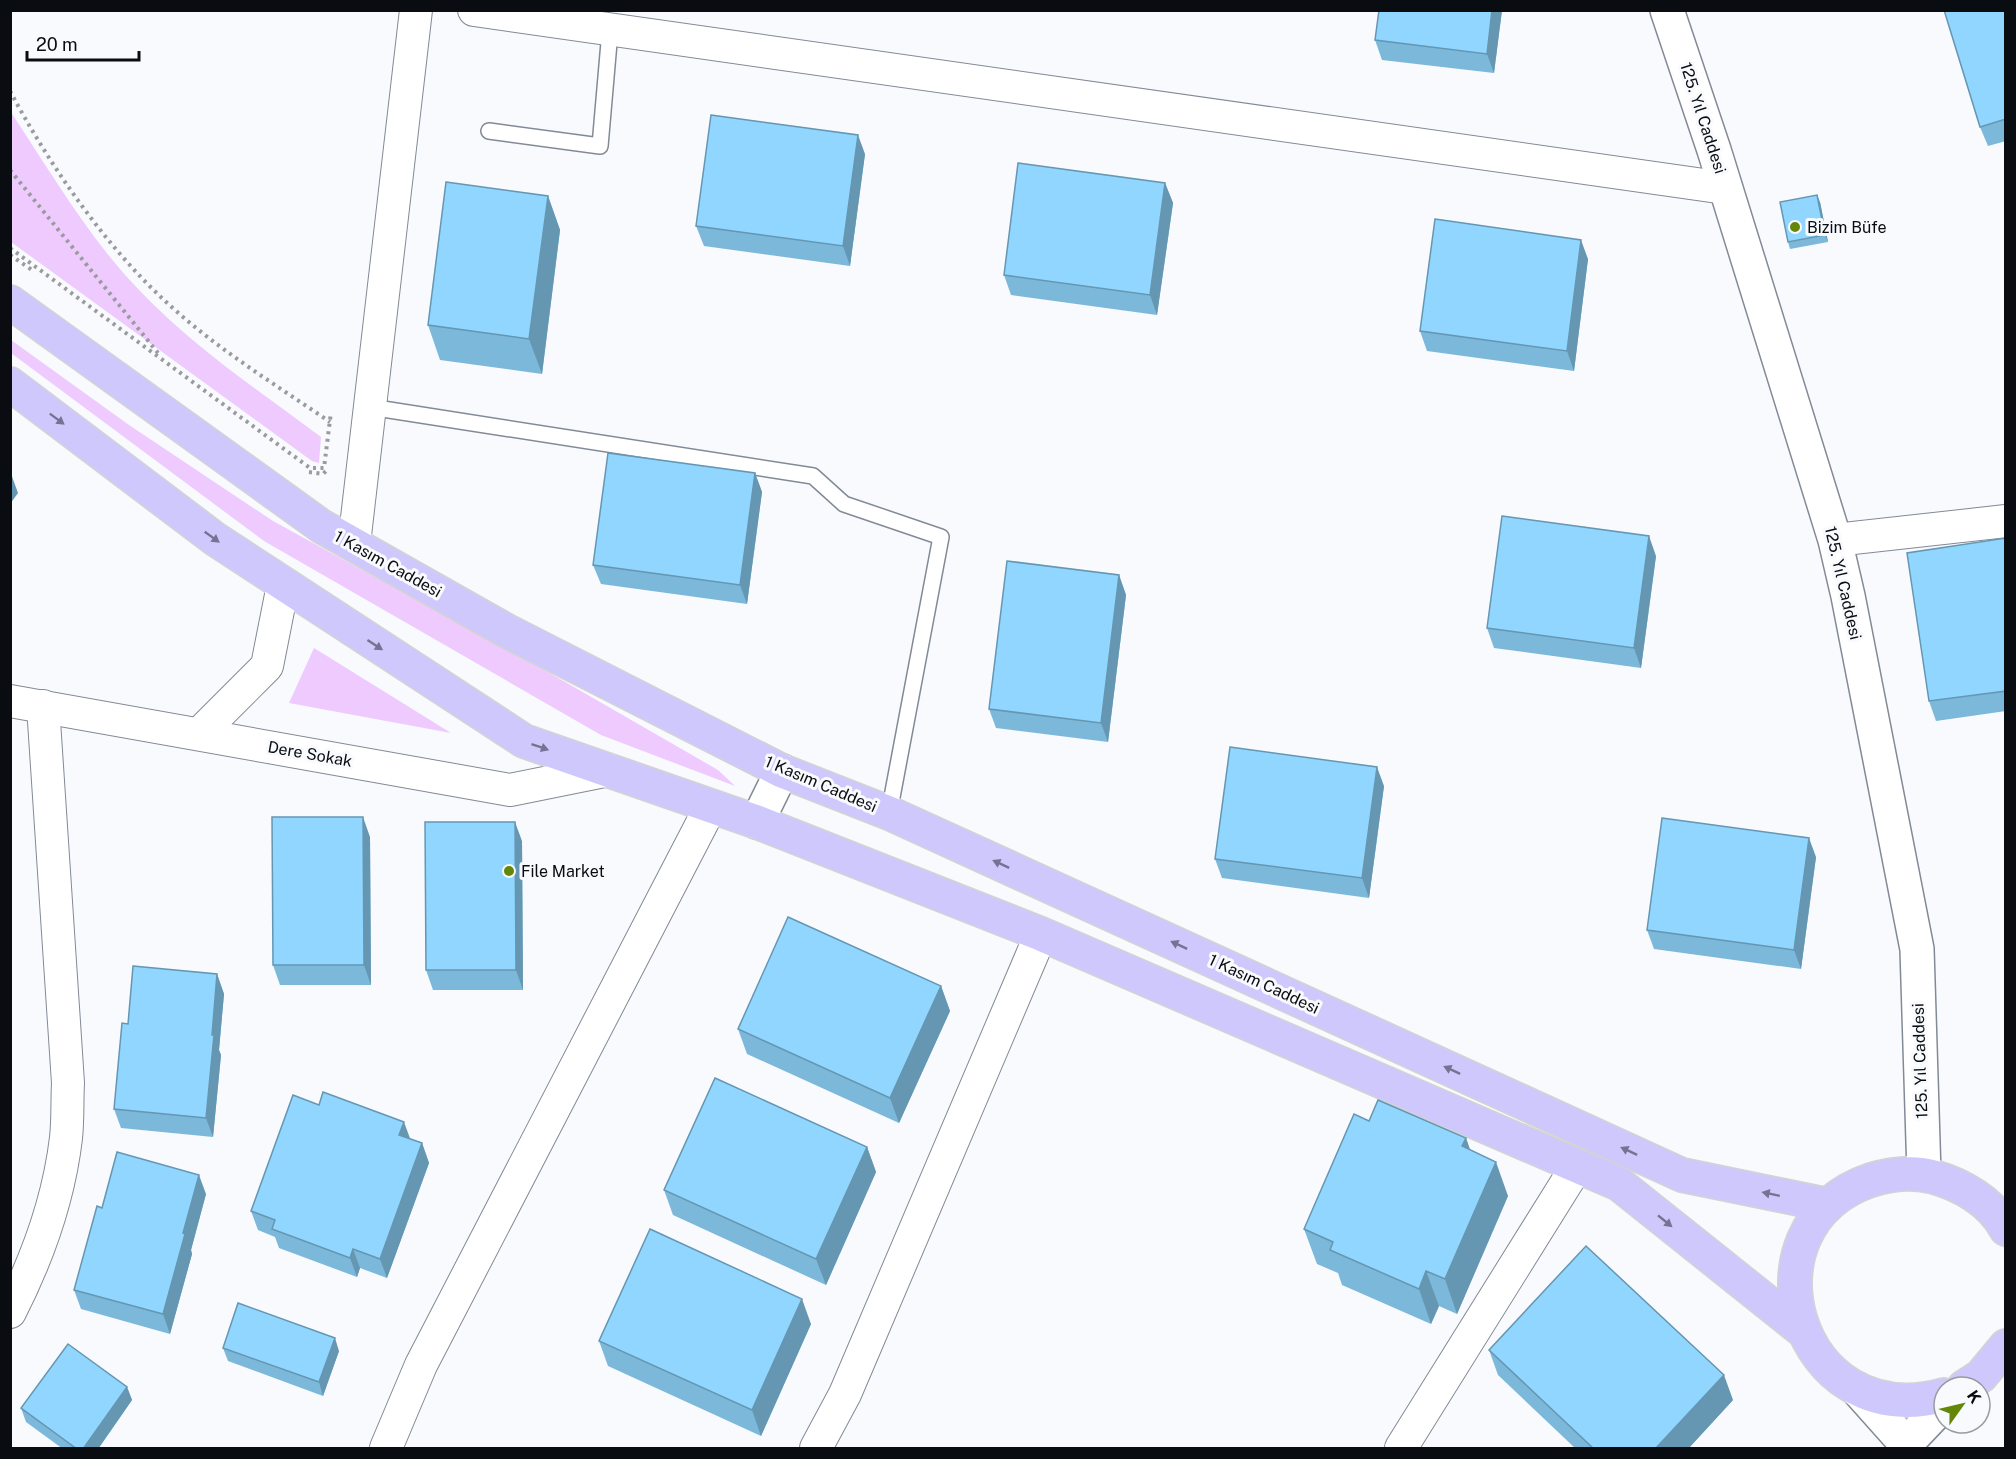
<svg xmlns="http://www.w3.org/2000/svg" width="2016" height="1459" font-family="'Public Sans',sans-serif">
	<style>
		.green { fill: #eecafe }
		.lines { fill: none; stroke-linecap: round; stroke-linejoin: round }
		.lane-casing { stroke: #828a97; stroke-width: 18 }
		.street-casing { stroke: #828a97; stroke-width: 34 }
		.secondary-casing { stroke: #828a97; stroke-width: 36 }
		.primary-casing { stroke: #d3d3d4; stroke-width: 36 }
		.path { stroke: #999b9f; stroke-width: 4; stroke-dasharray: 3 4.5; stroke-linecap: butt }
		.lane { stroke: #fff; stroke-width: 15 }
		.street { stroke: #fff; stroke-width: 32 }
		.secondary { stroke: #fff; stroke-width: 33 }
		.primary { stroke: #cec8fd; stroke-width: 33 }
		.wall { fill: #7cb8da }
		.shaded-wall { fill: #6596b2 }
		.building { fill: #90d6fe; stroke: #6596b2; stroke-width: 1.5 }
		.oneway { fill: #757392 }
		.poi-dot { fill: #648709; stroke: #f8fafd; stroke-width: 2 }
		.labels { text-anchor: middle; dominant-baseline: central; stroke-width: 6; stroke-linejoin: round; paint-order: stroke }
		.street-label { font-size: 16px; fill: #090c10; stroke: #f8fafd }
		.poi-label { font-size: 16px; fill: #090c10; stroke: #f8fafd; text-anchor: start }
	</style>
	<rect width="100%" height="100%" fill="#f8fafd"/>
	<g class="green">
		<path d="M10,111C51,172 89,239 141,292C195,348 259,391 321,437L319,463L312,461L11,242Z"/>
		<path d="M11,340L129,425L273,521L541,668L718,770L735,786L601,735L264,541L11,353Z"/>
		<path d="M314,648L451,733L289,703Z"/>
	</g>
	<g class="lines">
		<defs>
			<g id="lane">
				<path d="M489,131L600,146L610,31"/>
				<path d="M370,407L813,476L844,504L941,537L889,813"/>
			</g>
			<g id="street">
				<path d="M474,10L1725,188"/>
				<path d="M1835,540L2006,521"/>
				<path d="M354,544L416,10"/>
				<path d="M10,701L510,790L609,770"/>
				<path d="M199,734L267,666L283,585"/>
				<path d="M10,1312C37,1259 59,1197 66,1138C68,1120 67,1101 68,1083L43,706"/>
				<path d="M386,1448L421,1365L711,806"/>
				<path d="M816,1448L845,1394L1041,934"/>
				<path d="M1401,1448L1577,1166"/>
			</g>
			<g id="secondary">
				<path d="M1667,10L1714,150L1835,540L1848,596L1917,949L1924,1174"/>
				<path d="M757,822L782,771"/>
				<path d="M1857,1389L1906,1444L1944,1404"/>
			</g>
			<g id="primary">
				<path d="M10,302L321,526L507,631L782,771L889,813L1682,1175L1828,1205"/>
				<path d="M10,384L215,539L524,741L757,822L1041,934L1619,1184L1802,1330"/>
				<path d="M1964,1387L1981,1376L2006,1346"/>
				<path d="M1944,1395C1795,1436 1735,1226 1871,1180C1891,1174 1913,1171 1934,1177C1962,1185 1992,1202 2006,1229"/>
			</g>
		</defs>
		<use href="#lane" class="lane-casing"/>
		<use href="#street" class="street-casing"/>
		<use href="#secondary" class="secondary-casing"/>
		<use href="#primary" class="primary-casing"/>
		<g class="path">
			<path d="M10,91C49,164 103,243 164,300C214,347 273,383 330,422"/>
			<path d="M10,170L158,353"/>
			<path d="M10,248L310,468H324L331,412"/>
			<path d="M10,255L32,270"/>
			<path d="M309,472L323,474L327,470"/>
		</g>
		<use href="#lane" class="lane"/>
		<use href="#street" class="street"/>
		<use href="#secondary" class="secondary"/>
		<use href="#primary" class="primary"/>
	</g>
	<g class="wall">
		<path d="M1379,10H1502L1494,73L1382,60L1375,40Z"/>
		<path d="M2006,10V141L1988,146L1980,127Z"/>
		<path d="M865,154L850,266L704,246L696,226Z"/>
		<path d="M1165,183L1173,203L1157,315L1011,295L1004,275Z"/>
		<path d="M548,196L560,230L542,374L440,360L428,325Z"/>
		<path d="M1820,202L1828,242L1790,249L1788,242Z"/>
		<path d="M1588,259L1574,371L1427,351L1420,331Z"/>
		<path d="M755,473L762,492L747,604L601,584L593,565Z"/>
		<path d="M2006,538V711L1936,721L1929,701Z"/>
		<path d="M1656,556L1641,668L1494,648L1487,628Z"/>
		<path d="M1119,575L1126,595L1108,742L996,728L989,709Z"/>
		<path d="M1384,786L1369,898L1222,878L1215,859Z"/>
		<path d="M370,837L371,985H280L273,965Z"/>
		<path d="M522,841L523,990H433L426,970Z"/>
		<path d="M1816,857L1801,969L1654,949L1647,930Z"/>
		<path d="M217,974L224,994L219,1050L221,1055L213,1137L121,1128L114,1109L128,1024Z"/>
		<path d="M941,986L950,1011L899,1123L747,1054L738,1029Z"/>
		<path d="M1369,1121L1466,1138L1470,1150L1508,1196L1457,1314L1439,1306L1431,1324L1342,1285L1338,1273L1317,1264L1304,1229Z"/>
		<path d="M410,1139L422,1143L429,1163L387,1278L360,1268L357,1277L279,1248L275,1237L258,1230L251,1211Z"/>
		<path d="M867,1147L876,1172L826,1285L673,1215L664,1190Z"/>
		<path d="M206,1194L191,1250L192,1254L170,1334L81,1309L74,1290L102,1208Z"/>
		<path d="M811,1324L761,1436L608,1366L599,1341Z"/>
		<path d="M223,1348L339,1351L323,1396L228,1361Z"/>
		<path d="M1489,1350L1733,1400L1688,1449H1576L1498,1375Z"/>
		<path d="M127,1387L132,1400L98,1449H63L26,1422L21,1408Z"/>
	</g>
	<g class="shaded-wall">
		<path d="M1492,10H1502L1494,73L1487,54Z"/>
		<path d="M858,135L865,154L850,266L843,246Z"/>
		<path d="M1165,183L1173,203L1157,315L1150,295Z"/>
		<path d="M1817,195L1820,202L1828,242L1825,235Z"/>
		<path d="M548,196L560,230L542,374L529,339Z"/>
		<path d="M1581,240L1588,259L1574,371L1567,351Z"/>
		<path d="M10,471L18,493L10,504Z"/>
		<path d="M755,473L762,492L747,604L740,585Z"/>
		<path d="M1649,536L1656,556L1641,668L1634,648Z"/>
		<path d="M1119,575L1126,595L1108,742L1101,723Z"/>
		<path d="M1377,767L1384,786L1369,898L1362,878Z"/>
		<path d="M363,817L370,837L371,985L364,965Z"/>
		<path d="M515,822L522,841L523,990L516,970Z"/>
		<path d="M1809,838L1816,857L1801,969L1794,950Z"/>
		<path d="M217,974L224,994L219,1050L221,1055L213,1137L206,1118L212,1035Z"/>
		<path d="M941,986L950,1011L899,1123L890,1098Z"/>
		<path d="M404,1122L411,1141L399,1135Z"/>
		<path d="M1466,1138L1478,1173L1462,1146Z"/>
		<path d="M422,1143L429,1163L387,1278L380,1259Z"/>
		<path d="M867,1147L876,1172L826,1285L816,1259Z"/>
		<path d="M1496,1162L1508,1196L1457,1314L1445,1279Z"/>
		<path d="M199,1175L206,1194L191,1250L192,1254L170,1334L163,1314L183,1233Z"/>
		<path d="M353,1249L360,1268L357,1277L350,1258Z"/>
		<path d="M1426,1271L1439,1306L1431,1324L1419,1289Z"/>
		<path d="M802,1299L811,1324L761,1436L752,1410Z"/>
		<path d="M335,1338L339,1351L323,1396L319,1382Z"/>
		<path d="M1724,1375L1733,1400L1688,1449H1655Z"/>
		<path d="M127,1387L132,1400L98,1449H83Z"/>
	</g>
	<g class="building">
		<path d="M1379,10H1492L1487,54L1375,40Z"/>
		<path d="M1944,10H2006V119L1980,127Z"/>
		<path d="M711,115L858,135L843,246L696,226Z"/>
		<path d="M1018,163L1165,183L1150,295L1004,275Z"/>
		<path d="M446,182L548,196L529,339L428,325Z"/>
		<path d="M1817,195L1825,235L1788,242L1780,202Z"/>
		<path d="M1435,219L1581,240L1567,351L1420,331Z"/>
		<path d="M608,453L755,473L740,585L593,565Z"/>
		<path d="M1502,516L1649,536L1634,648L1487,628Z"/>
		<path d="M2006,538V691L1929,701L1907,553Z"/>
		<path d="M1007,561L1119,575L1101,723L989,709Z"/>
		<path d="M1230,747L1377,767L1362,878L1215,859Z"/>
		<path d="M272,817H363L364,965H273Z"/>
		<path d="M1662,818L1809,838L1794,950L1647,930Z"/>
		<path d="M425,822H515L516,970H426Z"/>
		<path d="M788,917L941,986L890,1098L738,1029Z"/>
		<path d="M133,966L217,974L212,1035H214L206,1118L114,1109L122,1023L128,1024Z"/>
		<path d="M715,1078L867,1147L816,1259L664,1190Z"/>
		<path d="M323,1092L404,1122L399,1135L422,1143L380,1259L353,1249L350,1258L272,1229L275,1220L251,1211L293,1095L319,1105Z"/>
		<path d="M1378,1100L1466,1138L1462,1146L1496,1162L1445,1279L1426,1271L1419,1289L1330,1250L1333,1242L1304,1229L1354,1114L1369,1121Z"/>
		<path d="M117,1152L199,1175L183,1233L185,1234L163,1314L74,1290L97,1206L102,1208Z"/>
		<path d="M650,1229L802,1299L752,1410L599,1341Z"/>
		<path d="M1586,1246L1724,1375L1655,1449H1594L1489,1350Z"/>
		<path d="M238,1303L335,1338L319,1382L223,1348Z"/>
		<path d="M68,1344L127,1387L83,1449H77L21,1408Z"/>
	</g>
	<defs><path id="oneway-solid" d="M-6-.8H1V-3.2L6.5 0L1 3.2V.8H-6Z" transform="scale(1.5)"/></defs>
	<g class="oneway">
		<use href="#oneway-solid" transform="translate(57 419) rotate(37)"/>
		<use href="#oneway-solid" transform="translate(212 537) rotate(36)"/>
		<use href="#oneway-solid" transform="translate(375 645) rotate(33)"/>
		<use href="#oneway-solid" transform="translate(540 747) rotate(19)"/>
		<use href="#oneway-solid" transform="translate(1001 864) rotate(-155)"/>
		<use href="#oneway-solid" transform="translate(1179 945) rotate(-155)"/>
		<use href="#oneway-solid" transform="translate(1452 1070) rotate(-155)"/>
		<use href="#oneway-solid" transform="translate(1629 1151) rotate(-155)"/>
		<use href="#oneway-solid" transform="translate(1771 1194) rotate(-168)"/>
		<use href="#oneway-solid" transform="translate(1665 1221) rotate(39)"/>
	</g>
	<g class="poi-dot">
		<circle cx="1795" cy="227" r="6"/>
		<circle cx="509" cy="871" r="6"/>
	</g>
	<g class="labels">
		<g class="street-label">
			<text transform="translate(1703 118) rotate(72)">125. Yıl Caddesi</text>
			<text transform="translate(388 564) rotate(29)">1 Kasım Caddesi</text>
			<text transform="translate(1843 583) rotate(77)">125. Yıl Caddesi</text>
			<text transform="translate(310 754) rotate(10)">Dere Sokak</text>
			<text transform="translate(821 784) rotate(23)">1 Kasım Caddesi</text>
			<text transform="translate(1264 984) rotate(25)">1 Kasım Caddesi</text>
			<text transform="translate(1920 1061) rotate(-92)">125. Yıl Caddesi</text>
		</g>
		<g class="poi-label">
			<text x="1807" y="227">Bizim Büfe</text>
			<text x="521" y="871">File Market</text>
		</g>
	</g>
	<rect width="2016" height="1459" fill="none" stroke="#090c10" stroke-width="24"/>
	<g transform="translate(1962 1405) rotate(56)"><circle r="28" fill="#f8fafd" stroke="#989b9e" stroke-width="1.5"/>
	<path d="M0-4.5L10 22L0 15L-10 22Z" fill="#648709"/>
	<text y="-9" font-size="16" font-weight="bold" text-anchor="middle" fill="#090c10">K</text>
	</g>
	<path d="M27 51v9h112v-9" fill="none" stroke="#090c10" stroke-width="3"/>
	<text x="36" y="51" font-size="18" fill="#090c10" stroke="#f8fafd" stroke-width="4.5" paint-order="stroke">20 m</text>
</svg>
